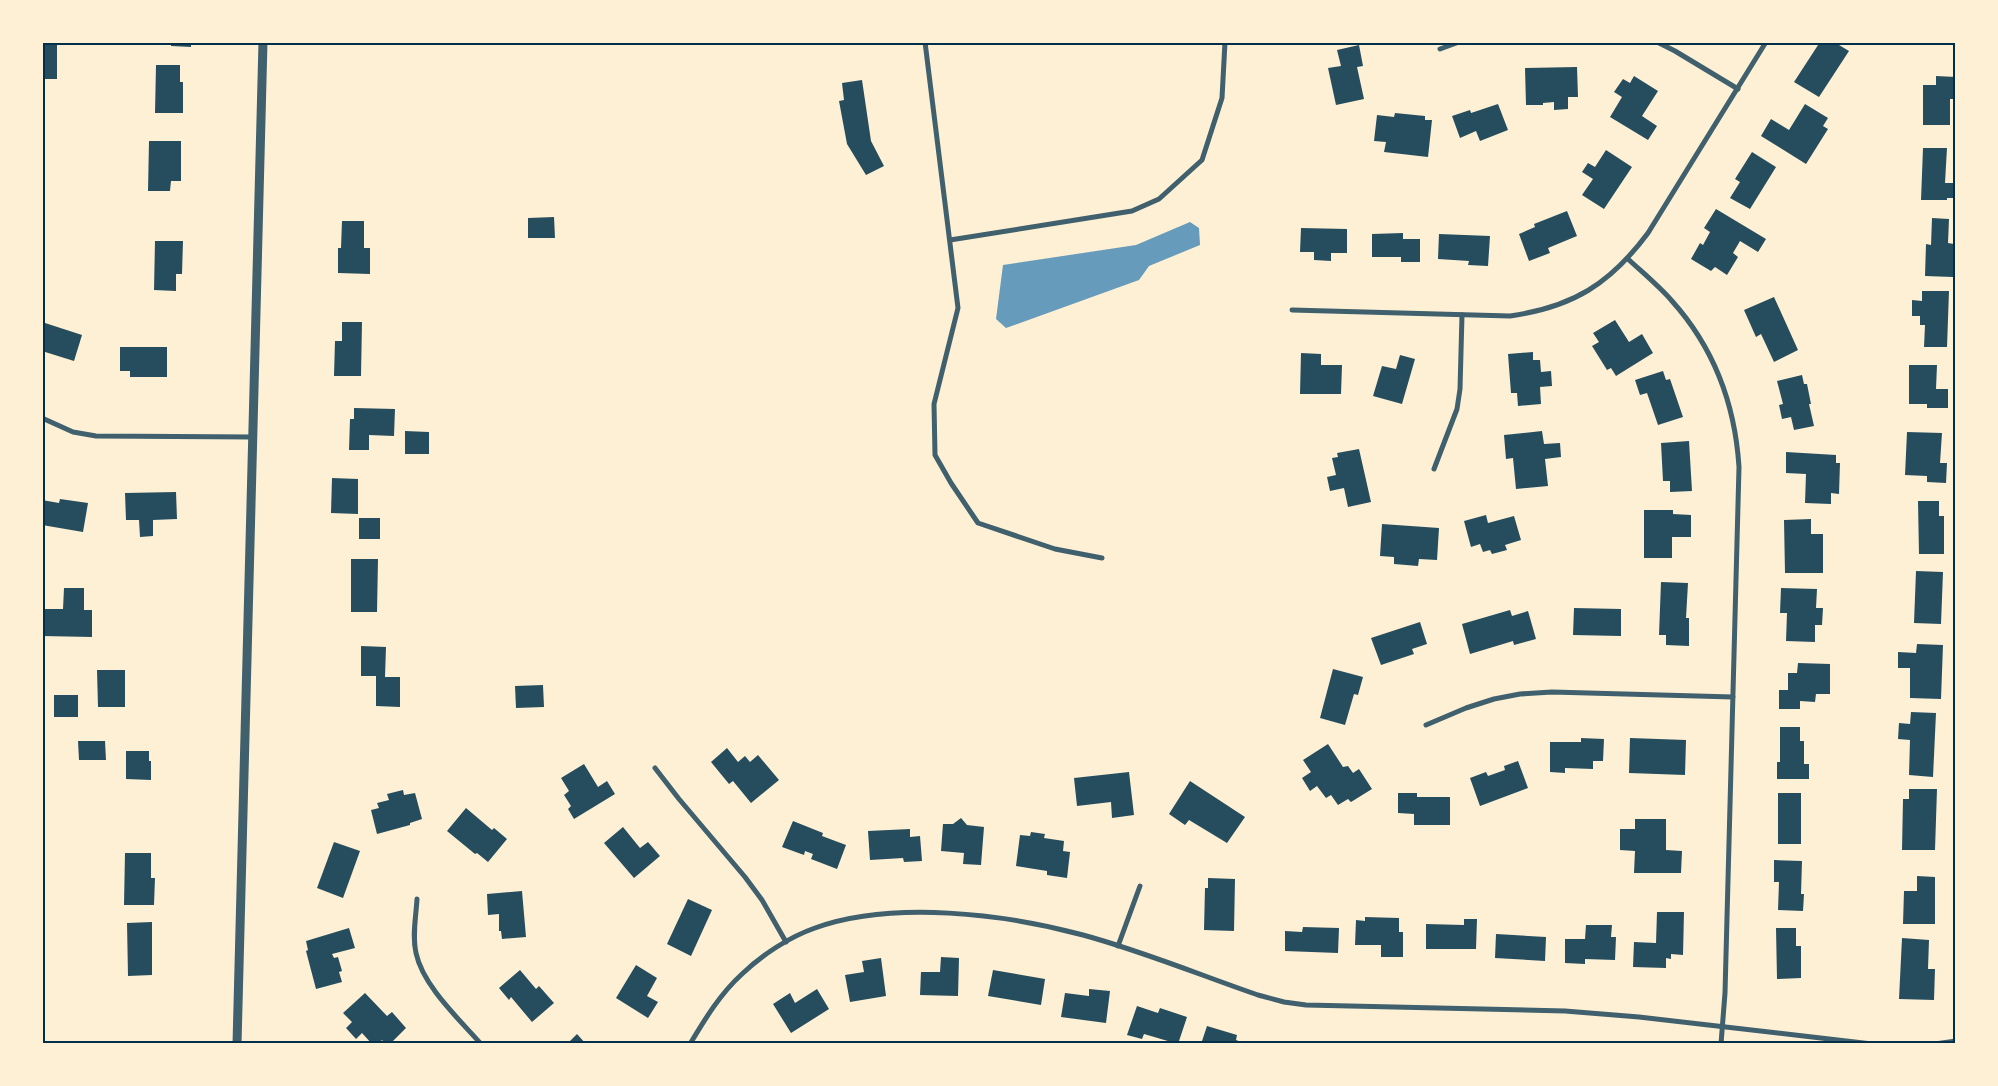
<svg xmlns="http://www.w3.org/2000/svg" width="1998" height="1086" font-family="'Zilla Slab',serif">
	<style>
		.water { fill: #669bbc }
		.building { fill: #264d5e }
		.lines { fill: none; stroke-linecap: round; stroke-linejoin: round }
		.minor { stroke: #3f606c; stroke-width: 5 }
		.tertiary { stroke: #3f606c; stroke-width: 9 }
		.neatline { fill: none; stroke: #003049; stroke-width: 2 }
	</style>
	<rect width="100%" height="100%" fill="#fdf0d5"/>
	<path class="water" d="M1190,222L1199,228L1200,245L1149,266L1139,280L1006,328L996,319L1003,265L1136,245Z"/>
	<g class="building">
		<rect x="42" y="42" width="15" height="37"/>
		<path d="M171,42H191V47L171,46Z"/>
		<path d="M1820,42H1834L1849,51L1819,97L1794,82Z"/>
		<path d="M1359,45L1363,66L1357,67L1364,99L1336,105L1328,68L1341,66L1337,50Z"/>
		<path d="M156,65H180V82H183V113H155Z"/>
		<path d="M1577,67L1578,97H1568V109L1554,110V102L1543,103V105H1526L1525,68Z"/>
		<path d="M1634,76L1658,91L1642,116L1657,126L1648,140L1610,117L1622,97L1614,92L1623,79L1630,83Z"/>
		<path d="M1936,76L1956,77L1955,99H1950V125H1923V85H1936Z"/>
		<path d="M862,80L871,141L884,166L866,175L847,144L839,101L844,100L842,83Z"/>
		<path d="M1498,104L1508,130L1480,141L1476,131L1460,138L1452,116L1470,110L1471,113Z"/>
		<path d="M1805,104L1828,118L1823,126L1828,129L1806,164L1761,136L1771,119L1789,130Z"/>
		<path d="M1395,113L1425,116V120H1432L1428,157L1384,152L1386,142L1374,141L1377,115L1394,117Z"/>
		<path d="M149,141H181V181H171L170,191H148Z"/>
		<path d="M1923,148H1947L1945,183H1954L1953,198H1947V200H1921Z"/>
		<path d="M1606,150L1632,167L1604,209L1582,195L1593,179L1582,172L1588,163L1595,167Z"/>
		<path d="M1752,152L1776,167L1750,209L1730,198L1740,182L1735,179Z"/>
		<path d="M1716,209L1766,239L1758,252L1740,241L1733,253L1738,257L1727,275L1715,267L1711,271L1691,259L1700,243L1703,245L1710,232L1704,228Z"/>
		<path d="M1567,211L1577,236L1548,248L1550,253L1529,261L1519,234L1535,227L1534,224Z"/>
		<path d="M554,217L555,238H528V218Z"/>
		<path d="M1932,218L1949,219L1948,243L1954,244L1953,277L1925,276L1926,244L1931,245Z"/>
		<path d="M342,221H364V248H370V274L338,273V248H341Z"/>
		<path d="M1301,228L1347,229V253H1331V261L1314,260V252H1300Z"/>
		<path d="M1403,233V239H1420V262H1401V257H1372V234Z"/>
		<path d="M1439,234L1490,236L1488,266L1468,265L1469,261L1438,259Z"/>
		<path d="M155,241H183L182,274H176V291L154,290Z"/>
		<path d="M1922,291H1949L1947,347H1924L1925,325H1920V316H1912V300L1922,301Z"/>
		<path d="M1774,297L1798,350L1774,362L1761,334L1756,337L1744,310Z"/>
		<path d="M1615,320L1629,342L1642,334L1653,353L1616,376L1611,368L1607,370L1592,346L1599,342L1593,333Z"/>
		<path d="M42,322L82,335L74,361L42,351Z"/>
		<path d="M342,322H362L361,376H334L335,341H342Z"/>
		<path d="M120,347H167V377H130V371H120Z"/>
		<path d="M1533,352V360H1540L1541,372L1551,371L1552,386L1540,387L1541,404L1518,406L1517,393H1511L1508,354Z"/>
		<path d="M1301,353L1321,354V365H1342L1341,394H1300Z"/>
		<path d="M1400,355L1415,359L1402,404L1373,396L1382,366L1396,369Z"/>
		<path d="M1909,365H1937L1936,389H1948V408H1927V404H1909Z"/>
		<path d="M1663,371L1666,380L1670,379L1683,417L1658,425L1647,393L1640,395L1635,380Z"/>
		<path d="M1802,375L1804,384H1807L1811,404H1809L1814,426L1794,430L1791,417L1782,419L1779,405L1783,404L1777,381Z"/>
		<path d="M354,408L395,409L394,436L369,435V450H349L350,419H354Z"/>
		<path d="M405,431L429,432V454H405Z"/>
		<path d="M1542,431L1544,444L1560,443L1561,457L1545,459L1548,486L1516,489L1513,458L1506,459L1504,435Z"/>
		<path d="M1907,432L1942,433L1940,463H1947L1946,483L1927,482V476L1905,475Z"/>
		<path d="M1689,441L1692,491L1670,492V481H1663L1661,443Z"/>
		<path d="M1359,449L1371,502L1348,507L1344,488L1330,491L1327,477L1336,475L1332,458L1338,457L1337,453Z"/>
		<path d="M1786,452L1836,455V463H1840L1839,494L1831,493V504L1805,503L1806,474L1786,473Z"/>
		<path d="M332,478L358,479V514L331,513Z"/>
		<path d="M176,492L177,519L153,520V536L140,537L139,520H126L125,493Z"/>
		<path d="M60,499L88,503L83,532L42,525V500L59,503Z"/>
		<path d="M1918,501H1939V516H1944V554H1919Z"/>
		<path d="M1644,510H1673V514L1691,515V537H1672V558H1644Z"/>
		<path d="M1486,515L1488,523L1514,516L1521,540L1505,545L1507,550L1492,554L1490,550L1483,552L1480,544L1471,547L1464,521Z"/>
		<rect x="359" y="518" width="21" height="21"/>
		<path d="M1811,519V534H1823V573H1785L1784,520Z"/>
		<path d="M1382,524L1439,528L1437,560L1419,559L1418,566L1394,564V557L1380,556Z"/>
		<path d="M351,559H378L377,612H351Z"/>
		<path d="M1916,571L1943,572L1941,624L1914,623Z"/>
		<path d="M1661,582L1688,583L1686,618H1689V646L1666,645V635H1659Z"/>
		<path d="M64,588H84V610H92V637L42,636V609H63Z"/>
		<path d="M1781,588L1817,589L1816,608H1823L1822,625H1815V642L1786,641L1787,613H1780Z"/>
		<path d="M1574,608L1621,609V636L1573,635Z"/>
		<path d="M1510,610L1512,616L1528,611L1536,639L1514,645L1513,641L1470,654L1462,624Z"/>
		<path d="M1420,622L1427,644L1412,649L1414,654L1381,665L1371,638Z"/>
		<path d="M1917,644L1943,645L1941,699L1910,698V668H1898V652L1916,653Z"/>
		<path d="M361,646L386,647L385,677H400V707L376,706V676H361Z"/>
		<path d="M1798,663L1830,664V694H1816L1815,702L1800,701V709H1779V690H1788V673H1797Z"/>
		<path d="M1333,669L1363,677L1358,695L1354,694L1345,725L1320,718Z"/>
		<path d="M97,670H125V707H98Z"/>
		<path d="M543,685L544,707L516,708L515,686Z"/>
		<rect x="54" y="695" width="24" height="22"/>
		<path d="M1911,712L1936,713L1933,777L1909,775L1910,740L1898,739L1899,723L1910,724Z"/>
		<path d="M1780,727H1800V741H1804V764H1809V779H1777V762H1780Z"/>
		<path d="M1581,738L1604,739L1603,761H1593V769L1565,768V773L1550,772V742H1581Z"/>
		<path d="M1630,738L1686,740L1685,775L1629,773Z"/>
		<path d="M78,741H105L106,760H79Z"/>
		<path d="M1328,744L1343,767L1348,766L1353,773L1359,769L1372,789L1351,802L1348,799L1338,805L1331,795L1326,798L1317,786L1310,791L1302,778L1311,772L1303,760Z"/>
		<path d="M727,748L738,762L745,756L750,762L758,755L779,780L751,803L733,781L729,784L711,762Z"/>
		<path d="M126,751H149V761H151V780L126,779Z"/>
		<path d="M1518,761L1528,788L1480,806L1470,778L1486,772L1488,776L1505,770L1504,766Z"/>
		<path d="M584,764L598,787L607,781L615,794L574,819L568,809L571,806L564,795L569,791L561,778Z"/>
		<path d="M1129,772L1134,815L1112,818L1111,802L1077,806L1074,778Z"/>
		<path d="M1190,781L1245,817L1227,843L1189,820L1185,825L1169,814Z"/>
		<path d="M1909,789H1937L1935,850H1902L1903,799H1909Z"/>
		<path d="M403,790L404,795L415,793L422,819L410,823V825L377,834L371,810L379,808L377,803L389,800L387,794Z"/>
		<path d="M1398,793H1417V797H1450V825H1414V814L1398,813Z"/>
		<rect x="1778" y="793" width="23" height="51"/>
		<path d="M466,808L492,830L494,828L507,839L488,862L477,853L475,854L447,831Z"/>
		<path d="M961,818L967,825L984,827L981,865L963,864L964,853L941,851L943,824H953Z"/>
		<path d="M1635,819H1666V850L1682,851L1681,873H1634L1635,851L1620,850V829H1635Z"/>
		<path d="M793,821L823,833L822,836L846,845L837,869L811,859L813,854L805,851L804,855L782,847Z"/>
		<path d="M623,827L640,848L648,842L660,856L634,878L604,843Z"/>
		<path d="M910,829V837L920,836L922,861L904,862L903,858L870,860L868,831Z"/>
		<path d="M1031,832L1045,834L1044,838L1064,841L1063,851L1070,852L1067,878L1047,875V871L1016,866L1020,835L1030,836Z"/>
		<path d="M334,842L360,851L343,898L317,888Z"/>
		<path d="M125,853H151V878H155L154,905H124Z"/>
		<path d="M1774,860L1802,861L1801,894H1804L1803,911L1778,910L1779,882H1774Z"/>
		<path d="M1917,876L1935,877V924H1903L1904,891H1917Z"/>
		<path d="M1208,878L1235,879L1234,931L1204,930L1205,888H1208Z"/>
		<path d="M522,891L526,937L502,939L501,931H499V914L488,915L487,894Z"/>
		<path d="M688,899L712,910L691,956L667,944Z"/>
		<path d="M1657,912H1684L1683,955L1671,954V959L1666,958V968L1633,967L1634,942L1656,943Z"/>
		<path d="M1365,917L1399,918V932H1403V957H1381V945H1355L1356,920L1365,921Z"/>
		<path d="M1464,919H1477L1476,949H1426V924L1464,925Z"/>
		<path d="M152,922V975L128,976L127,923Z"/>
		<path d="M1586,925H1612L1611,937H1616L1615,960L1585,959V964L1565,963V939H1585Z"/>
		<path d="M1303,927L1339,928L1338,953L1285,951V931L1302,932Z"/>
		<path d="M349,928L355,948L332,954L334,958L338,957L342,971L339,972L342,982L316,989L306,951L308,950L306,941Z"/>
		<path d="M1776,928H1796V946H1801V978L1777,979Z"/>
		<path d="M1496,934L1546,937L1545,961L1495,958Z"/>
		<path d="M1902,938L1929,940L1928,969H1935L1934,1000L1899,999Z"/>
		<path d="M941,957L959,958L958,996L920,995L921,972H940Z"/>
		<path d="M881,958L886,996L850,1002L845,975L864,972L862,961Z"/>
		<path d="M636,965L657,978L647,996L658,1002L648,1018L616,998Z"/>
		<path d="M520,970L536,989L539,986L554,1003L532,1022L511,997L509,1000L499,988Z"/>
		<path d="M993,970L1045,979L1041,1005L988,996Z"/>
		<path d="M817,989L829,1009L791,1033L773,1004L790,993L795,1003Z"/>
		<path d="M1089,989L1110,991L1106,1023L1061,1017L1065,993L1089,996Z"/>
		<path d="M365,993L387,1016L392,1012L406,1028L390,1044H385L382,1040L378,1044H372L362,1033L356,1039L346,1028L352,1022L343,1013Z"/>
		<path d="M1137,1006L1158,1013L1160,1008L1187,1017L1178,1044L1144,1034L1142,1039L1127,1035Z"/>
		<path d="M1207,1026L1237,1035L1236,1040L1246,1044H1201Z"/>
		<path d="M577,1034L586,1044H567Z"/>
	</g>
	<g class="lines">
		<g class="minor">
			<path d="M925,42L958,308L934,404L935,455L951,483L978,523L1055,549L1102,558"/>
			<path d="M1657,42L1675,51L1738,89"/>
			<path d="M1440,49L1459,42"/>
			<path d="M950,240L1132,211L1159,199L1202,160L1222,98L1225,42"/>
			<path d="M1628,259C1642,272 1659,286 1672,301C1715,349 1735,404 1739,467L1725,993L1721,1044"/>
			<path d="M1292,310L1510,316C1573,307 1610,284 1648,233L1766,42"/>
			<path d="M42,418L73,432L96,436L253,437"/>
			<path d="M1434,469L1457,409L1460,389L1462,315"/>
			<path d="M1426,725L1466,708L1494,699L1520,694L1552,692L1733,697"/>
			<path d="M655,768L679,799L745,877L762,900L786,942"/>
			<path d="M417,899C416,917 412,935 416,953C423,986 459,1019 481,1044"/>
			<path d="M1118,946L1140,886"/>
			<path d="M690,1044C705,1019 720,994 742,974C762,955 789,937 815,928C893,900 1005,914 1083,935C1142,951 1200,975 1258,995L1284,1002L1306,1005L1565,1011L1639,1017L1872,1044"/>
			<path d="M1935,1044L1956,1041"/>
		</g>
		<path class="tertiary" d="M237,1044L263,42"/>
	</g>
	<rect width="1998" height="1086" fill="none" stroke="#fdf0d5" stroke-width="88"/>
	<rect x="44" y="44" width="1910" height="998" class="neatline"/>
</svg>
